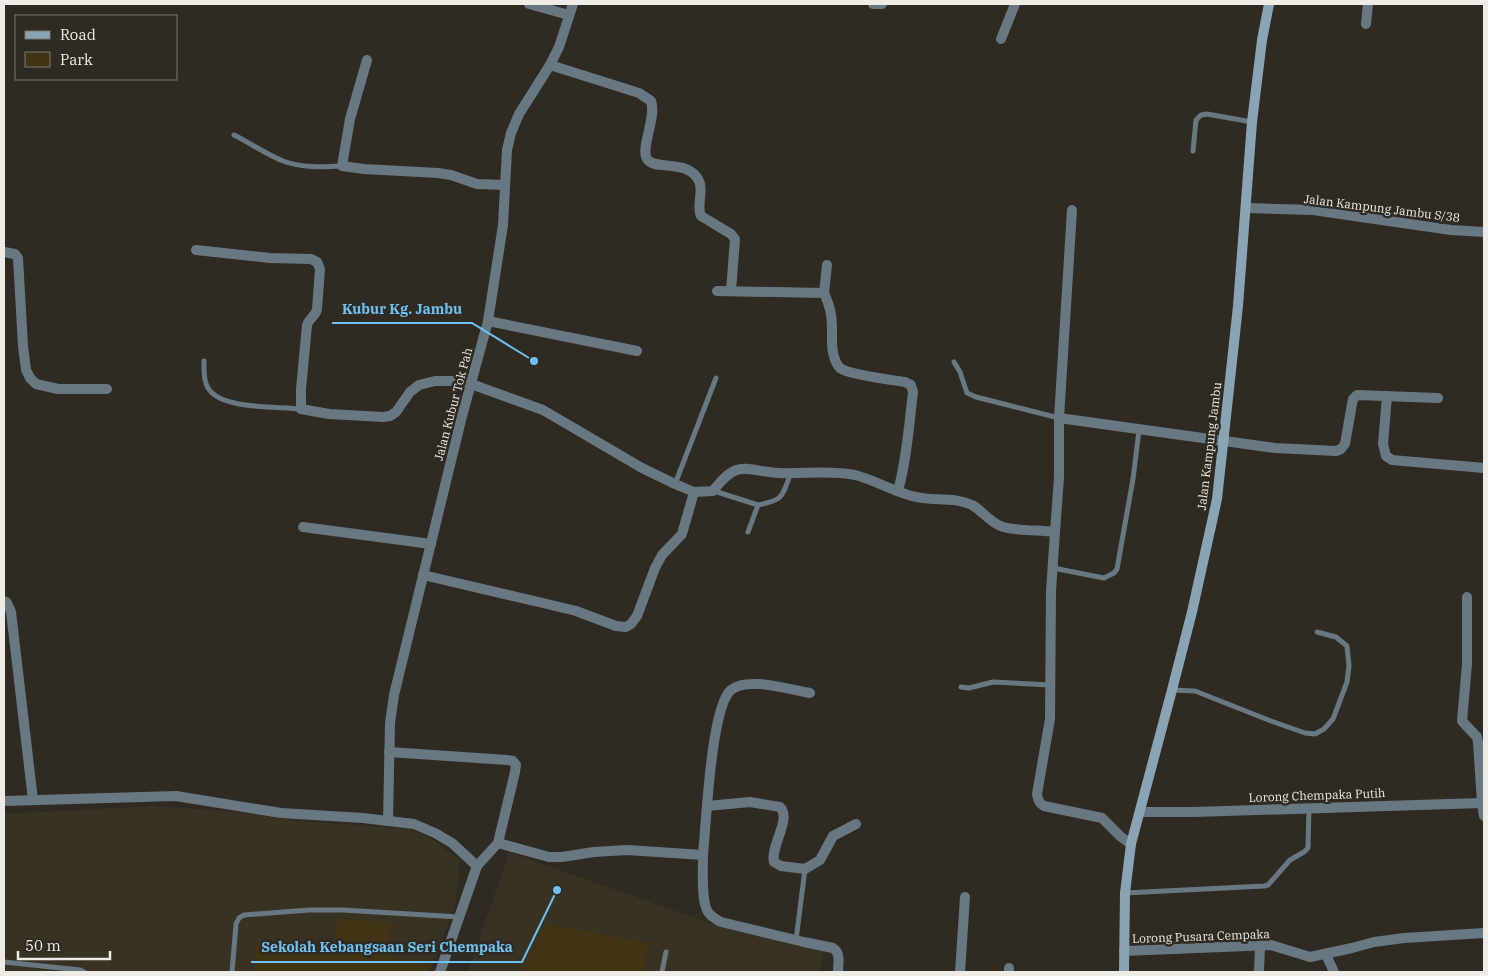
<svg xmlns="http://www.w3.org/2000/svg" width="1488" height="976" font-family="'IBM Plex Serif',serif">
	<style>
		.built { fill: #383223 }
		.green { fill: #413414 }
		.lines { fill: none; stroke-linecap: round; stroke-linejoin: round }
		.lane { stroke: #687882; stroke-width: 5 }
		.street { stroke: #687882; stroke-width: 10 }
		.secondary { stroke: #89a4b4; stroke-width: 10 }
		.labels { text-anchor: middle; dominant-baseline: central; stroke-width: 5; stroke-linejoin: round; paint-order: stroke }
		.street-label { font-size: 12px; fill: #eeece6; stroke: #2f2b22 }
		.leader { fill: none; stroke: #6dc2f3; stroke-width: 2 }
		.callout-dot { fill: #6dc2f3; stroke: #2f2b22; stroke-width: 2 }
		.callout-label { font-size: 14px; text-anchor: middle; font-weight: bold; fill: #6dc2f3; stroke: #2f2b22; stroke-width: 5; stroke-linejoin: round; paint-order: stroke }
	</style>
	<rect width="100%" height="100%" fill="#2f2b22"/>
	<g class="built">
		<path d="M153,806L227,811L291,820L411,829L431,838L460,860L455,905L430,972H4V814Z"/>
		<path d="M509,852L726,929L824,951L820,972H468Z"/>
	</g>
	<g class="green">
		<path d="M337,918L390,923L387,958L432,963L428,972H253L257,941L334,948Z"/>
		<path d="M545,924L648,943L642,972H520Z"/>
	</g>
	<g class="lines">
		<g class="lane">
			<path d="M234,135C250,143 266,154 283,161C301,168 323,167 342,166"/>
			<path d="M1193,151L1196,120L1201,115L1207,114L1252,122"/>
			<path d="M204,361C204,369 203,380 208,388C221,410 277,406 301,409"/>
			<path d="M954,362L960,372L967,393L976,397L1059,418"/>
			<path d="M675,484L716,378"/>
			<path d="M714,491L758,505"/>
			<path d="M748,532L758,505C784,500 782,497 791,472"/>
			<path d="M1053,568L1104,578L1114,573L1117,569L1133,479L1139,430"/>
			<path d="M961,687L969,688L993,682L1051,685"/>
			<path d="M1172,690L1195,691L1271,721L1305,733L1315,734L1324,729L1333,719L1347,682L1349,666L1347,646L1336,637L1317,632"/>
			<path d="M1125,893L1264,886L1268,885L1290,860L1304,852L1308,848L1309,808"/>
			<path d="M796,940L805,869"/>
			<path d="M4,962L80,970L84,972"/>
			<path d="M232,972L236,924L239,918L244,915L309,910H343L459,917"/>
			<path d="M662,972L666,952"/>
		</g>
		<g class="street">
			<path d="M529,4L569,15"/>
			<path d="M873,4H882"/>
			<path d="M1366,24L1368,4"/>
			<path d="M1001,39L1015,4"/>
			<path d="M367,60L350,119L342,166L364,169L438,173L451,175L477,184L505,185"/>
			<path d="M550,65L639,93L651,101C657,117 640,148 647,159C654,171 688,158 699,181C704,191 696,205 701,216L731,234L735,239L731,291"/>
			<path d="M1246,208L1313,210L1451,230L1484,232"/>
			<path d="M196,250L270,258L311,259L317,262L320,269L317,309C316,316 309,318 307,325L301,389V409L329,414L383,417L390,416L396,412L410,392L419,385L435,381H452L471,384L543,410L642,468L675,484L694,492L713,491C738,458 744,471 779,473C805,474 829,470 855,475C875,480 892,491 912,496C931,502 953,496 972,505C983,511 990,523 1003,527C1018,531 1039,530 1055,532L1059,477V418L1275,448L1336,451L1341,449L1345,444L1352,404L1353,399L1357,395L1438,398"/>
			<path d="M4,252L15,254L18,258L23,346L26,370L30,378L36,384L58,389H107"/>
			<path d="M717,291L824,293C833,313 832,321 832,342C832,350 834,362 840,368C849,375 892,380 905,382L911,385L913,392C909,425 907,458 898,491"/>
			<path d="M824,293L827,265"/>
			<path d="M488,321L637,351"/>
			<path d="M1387,396L1383,444L1386,456L1392,460L1484,468"/>
			<path d="M1059,418L1072,210"/>
			<path d="M303,527L431,544"/>
			<path d="M1055,532L1051,591L1050,719L1037,794C1038,800 1039,803 1044,806L1102,818L1121,837L1131,844"/>
			<path d="M423,575L547,604L576,611L616,626L626,627L631,624L637,616L655,568L662,555L682,534L694,492"/>
			<path d="M1467,597V664L1462,721L1477,737L1478,742L1482,803"/>
			<path d="M4,601L7,603L11,612L33,800"/>
			<path d="M389,752L507,760L513,761L516,765L515,772L498,843"/>
			<path d="M4,801L176,796L281,813L363,818L414,824L435,833L452,843L477,866"/>
			<path d="M707,806L750,802L780,807C792,819 770,846 774,862L781,866L805,869L820,860L833,836L856,824"/>
			<path d="M1140,812H1194L1482,803L1484,816"/>
			<path d="M388,821L390,723L394,695L461,420L488,321L503,225L507,150L511,133L519,114L550,65L559,47L573,4"/>
			<path d="M703,855C706,826 711,706 731,690C747,676 790,690 810,693"/>
			<path d="M1124,951L1271,945L1310,957L1352,948L1374,942L1404,938L1484,933"/>
			<path d="M1327,954L1328,959L1334,972"/>
			<path d="M1009,968V972"/>
			<path d="M440,972L477,866L498,843L549,857H562L594,852L627,850L703,855C703,868 701,902 708,912C711,917 716,919 721,922L804,942L833,948C841,953 838,964 838,972"/>
			<path d="M960,972L965,897"/>
			<path d="M1259,972L1260,945"/>
		</g>
		<path class="secondary" d="M1124,972L1125,893L1131,844L1172,690L1192,612L1217,499L1238,306L1252,122L1262,40L1269,4"/>
	</g>
	<g class="labels">
		<g class="street-label">
			<text transform="translate(1382 208) rotate(7)">Jalan Kampung Jambu S/38</text>
			<text transform="translate(453 404) rotate(-75)">Jalan Kubur Tok Pah</text>
			<text transform="translate(1209 446) rotate(-83)">Jalan Kampung Jambu</text>
			<text transform="translate(1317 795) rotate(-2)">Lorong Chempaka Putih</text>
			<text transform="translate(1201 936) rotate(-2)">Lorong Pusara Cempaka</text>
		</g>
	</g>
	<path class="leader" d="M534 361L472 323H332M557 890L522 962H251"/>
	<g class="callout-dot">
		<circle cx="534" cy="361" r="5"/>
		<circle cx="557" cy="890" r="5"/>
	</g>
	<g class="callout-label">
		<text x="402" y="314">Kubur Kg. Jambu</text>
		<text x="387" y="952">Sekolah Kebangsaan Seri Chempaka</text>
	</g>
	<rect width="1488" height="976" fill="none" stroke="#eeece6" stroke-width="10"/>
	<rect x="15" y="15" width="162" height="65" fill="#2f2b22" stroke="#7b7870"/>
	<rect x="25" y="31" width="25" height="8" fill="#89a4b4" stroke="#7b7870"/>
	<text x="60" y="40" font-size="15" fill="#eeece6">Road</text>
	<rect x="25" y="52" width="25" height="15" fill="#413414" stroke="#7b7870"/>
	<text x="60" y="65" font-size="15" fill="#eeece6">Park</text>
	<path d="M18 951v8h92v-8" fill="none" stroke="#eeece6" stroke-width="2.5"/>
	<text x="25" y="951" font-size="15" fill="#eeece6" stroke="#2f2b22" stroke-width="4" paint-order="stroke">50 m</text>
</svg>
